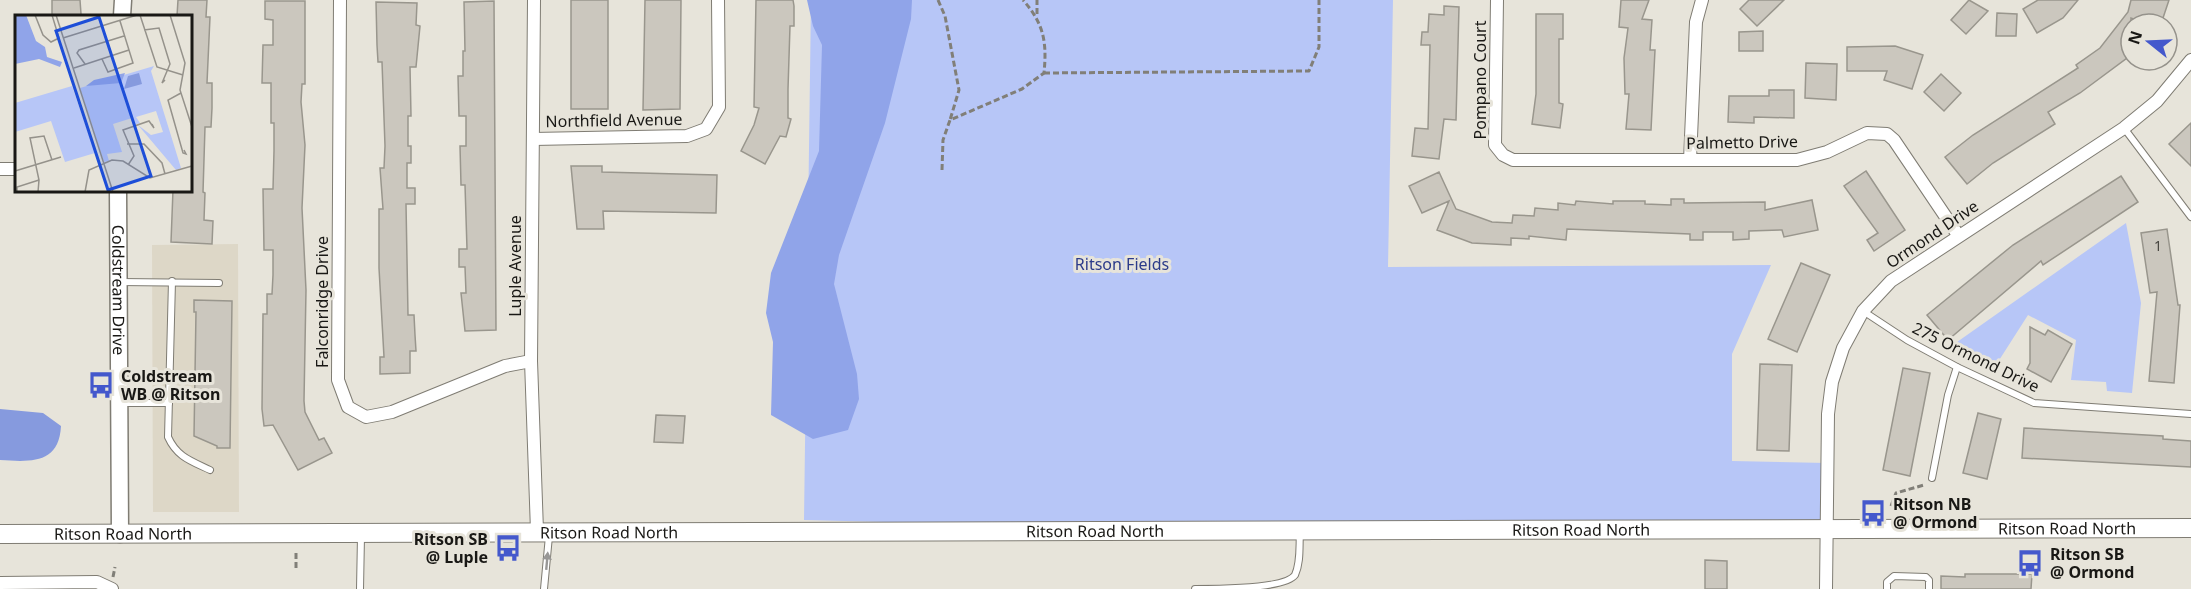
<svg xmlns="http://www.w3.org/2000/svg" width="2191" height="589" font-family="'Noto Sans',sans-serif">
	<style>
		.built { fill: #ddd7c7 }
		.green { fill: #b7c6f7 }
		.forest { fill: #90a4e9 }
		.water { fill: #869ade }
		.building { fill: #cbc7be; stroke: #99968d; stroke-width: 1.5 }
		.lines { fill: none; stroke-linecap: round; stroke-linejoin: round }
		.service-casing { stroke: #7f7c73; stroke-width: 8 }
		.minor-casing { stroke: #7f7c73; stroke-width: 14 }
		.tertiary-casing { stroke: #7f7c73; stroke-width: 19 }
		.secondary-casing { stroke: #7f7c73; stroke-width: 20 }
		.path { stroke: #817f78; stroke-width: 3; stroke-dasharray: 6 3; stroke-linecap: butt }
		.service { stroke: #fff; stroke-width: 6 }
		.minor { stroke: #fff; stroke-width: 12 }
		.tertiary { stroke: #fff; stroke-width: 16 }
		.secondary { stroke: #fff; stroke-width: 18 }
		.oneway { fill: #989796 }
		.labels { text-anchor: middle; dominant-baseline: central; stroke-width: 6; stroke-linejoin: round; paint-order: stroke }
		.number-label { font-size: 14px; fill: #46443f }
		.street-label { font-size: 16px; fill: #191815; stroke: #e7e4da }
		.park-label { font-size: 16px; fill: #2c3b8a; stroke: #e7e4da }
		.poi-label { font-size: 16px; font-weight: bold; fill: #191815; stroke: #e7e4da; text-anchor: start }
		.inset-road { fill: none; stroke: #95928b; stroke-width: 1.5 }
		.view { fill: #1d4ed8; fill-opacity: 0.15; stroke: #1d4ed8; stroke-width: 3 }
		.inset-edge { fill: none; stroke: #191815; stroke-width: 3 }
	</style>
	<rect width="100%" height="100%" fill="#e7e4da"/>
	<path class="built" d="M238,244L239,512H153L152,245Z"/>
	<g class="green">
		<path d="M811,0H1483H1393L1388,267L1771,265L1732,354V461L1827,463L1826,529L1300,532L804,520Z"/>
		<path d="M2126,223L2141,303L2132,393L2107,391L2106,382L2071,380L2076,340L2028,315L1996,365L1950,347Z"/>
	</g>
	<path class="forest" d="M807,0H912L911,19L885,123L839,255L834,284L857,374L859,399L848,430L813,439L771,415L773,342L766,313L771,273L819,151L822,45L813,26Z"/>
	<path class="water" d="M0,409L43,413L61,426C59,464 31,462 0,460Z"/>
	<g class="building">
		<path d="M52,0H80L81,14L79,16H52Z"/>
		<path d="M178,0H207L206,17H210L207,83H212V108L211,127H205L203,192L205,193L204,220L213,221L212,244L171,242L173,190H190V16H177Z"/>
		<rect x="571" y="0" width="37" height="109"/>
		<path d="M645,0H681L680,109L643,110Z"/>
		<path d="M756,0H793L794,6V26H790L788,89V118L791,119L786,137L780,136L765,164L741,151L754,125L759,108L754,107Z"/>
		<path d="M1621,0H1649L1642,19L1652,20L1650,50H1655L1651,130L1626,129L1629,94H1625L1624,58L1628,28L1619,27Z"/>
		<path d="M1749,0H1784L1757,26L1740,9Z"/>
		<path d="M1969,0L1988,11L1966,34L1951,20Z"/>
		<path d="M2038,0H2078L2063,18L2037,33L2023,9Z"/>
		<path d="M2131,0H2169L2161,24H2148L2131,18V55L2080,93L2048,112L2055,124L1993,163L1967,184L1945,157L1973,135L2078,68L2076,65L2100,48L2128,12Z"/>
		<path d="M265,1H305V84H302L301,102L305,145L302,208L306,290L304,401L305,412L319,440L324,438L332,453L298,470L273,425L264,426L262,409L263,314H267V294H272L273,275V250H264L263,189H273L274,151V123H271V83H262L263,45H273V20L265,19Z"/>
		<path d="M494,1L496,330L465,331L461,293H466L465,267H459V249H467L465,185H461L460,146H466V116H459L458,76H463V51H465L464,2Z"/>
		<path d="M376,2L417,3L416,25L420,26L416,67H410L411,116H408V146H411V163H407V188H415V204H406L408,315H414L415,335L416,351H410V373L380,374V357H384L379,268V209H383L380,168H384L385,146L382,62H378L377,45Z"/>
		<path d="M1444,6L1459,7L1456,120L1444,119L1439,159L1412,156L1415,128L1428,129L1430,45H1421L1422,32H1428L1429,14L1444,15Z"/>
		<path d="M1997,13L2017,14L2016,36H1996Z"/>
		<path d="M1536,14H1563V39H1559V103L1563,104L1560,128L1532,124L1536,94Z"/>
		<path d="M1763,31V51H1739V32Z"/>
		<path d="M1895,46L1923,55L1912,89L1884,80L1887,71H1847V47Z"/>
		<path d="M1806,63L1837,64L1836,100L1805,98Z"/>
		<path d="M1941,74L1961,93L1944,111L1924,92Z"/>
		<path d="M1769,90H1794V118L1754,117V123L1728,122L1729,96H1769Z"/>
		<path d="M2191,123V166L2169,144Z"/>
		<path d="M571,166H602V172L717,175L716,213L603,211L604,229H577Z"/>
		<path d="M1866,171L1905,230L1874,251L1867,240L1878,233L1844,186Z"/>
		<path d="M1439,172L1456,209L1492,222L1512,223L1513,215L1534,216L1535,208L1558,210V203L1575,205L1576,201L1613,204V201H1645V204L1671,205V199H1684V203L1765,202V210L1812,200L1818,230L1784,237L1782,230L1749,231V239L1733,240V232H1703V240H1690V234L1567,229L1566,240L1529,236V239L1511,238V245L1472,243L1437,230L1449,201L1422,213L1409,186Z"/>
		<path d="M2121,176L2138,202L2043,265L2041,261L1948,340L1927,315L2013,245Z"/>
		<path d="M2167,229L2178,305H2180L2174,383L2149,381L2157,292L2150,293L2141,233Z"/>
		<path d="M1801,263L1830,275L1797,352L1768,339Z"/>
		<path d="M194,300L232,301L230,448H217V446L194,436L196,312H194Z"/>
		<path d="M2030,327L2045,335L2048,330L2072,344L2051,382L2027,369L2030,363Z"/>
		<path d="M1760,364L1792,365L1789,451L1757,450Z"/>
		<path d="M1903,368L1930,373L1910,476L1883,470Z"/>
		<path d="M1978,413L2001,419L1987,479L1963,473Z"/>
		<path d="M656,415L685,416L683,443L654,442Z"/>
		<path d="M2024,428L2163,436V439L2191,441V467L2022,458Z"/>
		<path d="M1705,560L1727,561V589H1705Z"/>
		<path d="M1965,574H2032L2031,589H1941V576L1965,577Z"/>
	</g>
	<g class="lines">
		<defs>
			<g id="service">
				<path d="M2124,128L2191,217"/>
				<path d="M172,281L168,437C177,457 191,461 210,470"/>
				<path d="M119,282L219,283"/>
				<path d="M1863,311L1907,340L1957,367L2034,403L2191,414"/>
				<path d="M122,403H169"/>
				<path d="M1932,478L1948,395L1957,367"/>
				<path d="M360,589L361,536"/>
				<path d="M544,589L549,536"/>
				<path d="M1195,589C1217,589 1285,589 1295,575C1301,562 1299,546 1300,532"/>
				<path d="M1887,589V582L1894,576L1926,577L1929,580V589"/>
			</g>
			<g id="minor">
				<path d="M340,0L338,380L348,407L366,417L392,412L505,366L531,361"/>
				<path d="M534,0L531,361L537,531"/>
				<path d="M1497,0L1495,145L1503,155L1513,160H1797L1827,152L1867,133L1887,134L1894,140L1958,235"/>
				<path d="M533,139L687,136L706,129L719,107L718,0"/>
				<path d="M1690,160L1696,22L1702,0"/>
				<path d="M0,169H16"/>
				<path d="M0,583L97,582L112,589"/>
				<path d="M1826,589L1828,414L1832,382L1843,348L1863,311L1891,281L2124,128L2157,101L2191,60"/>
			</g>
			<g id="tertiary">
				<path d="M122,16L123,0"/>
				<path id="s1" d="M118,190L120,534"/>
			</g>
			<g id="secondary">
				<path id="s2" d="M0,534L2191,528"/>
			</g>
		</defs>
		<use href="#service" class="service-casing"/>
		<use href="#minor" class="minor-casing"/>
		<use href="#tertiary" class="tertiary-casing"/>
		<use href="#secondary" class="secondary-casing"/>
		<g class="path">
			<path d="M938,0L945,16L959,90L950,120"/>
			<path d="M1037,14V0"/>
			<path d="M1044,73L1309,71L1319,47V0"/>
			<path d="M942,170L943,140L950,120L1022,89L1044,73C1047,42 1044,24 1023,0"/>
			<path d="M1891,506L1896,493L1924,485"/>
			<path d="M296,568V550"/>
			<path d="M113,577L115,567"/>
		</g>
		<use href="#service" class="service"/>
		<use href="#minor" class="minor"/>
		<use href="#tertiary" class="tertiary"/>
		<use href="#secondary" class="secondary"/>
	</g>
	<defs><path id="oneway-solid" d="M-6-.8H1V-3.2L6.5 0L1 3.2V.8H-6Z" transform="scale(1.5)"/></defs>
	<use class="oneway" href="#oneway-solid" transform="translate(547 561) rotate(-85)"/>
	<defs>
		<symbol id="bus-bare" viewBox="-9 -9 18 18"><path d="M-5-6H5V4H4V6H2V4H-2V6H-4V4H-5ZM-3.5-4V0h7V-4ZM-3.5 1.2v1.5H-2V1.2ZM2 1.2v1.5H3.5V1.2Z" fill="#4458cc" stroke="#e7e4da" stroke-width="2.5" paint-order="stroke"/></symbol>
	</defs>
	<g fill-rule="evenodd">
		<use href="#bus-bare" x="82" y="366" width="38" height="38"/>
		<use href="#bus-bare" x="1854" y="494" width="38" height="38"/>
		<use href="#bus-bare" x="489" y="529" width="38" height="38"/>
		<use href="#bus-bare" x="2011" y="544" width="38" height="38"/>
	</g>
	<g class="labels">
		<g class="number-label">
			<text x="2158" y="245">1</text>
		</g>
		<g class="street-label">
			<text transform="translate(1480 80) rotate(-90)">Pompano Court</text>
			<text transform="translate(614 120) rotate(-1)">Northfield Avenue</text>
			<text transform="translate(1742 142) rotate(-1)">Palmetto Drive</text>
			<text transform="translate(1932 234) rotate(-34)">Ormond Drive</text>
			<text transform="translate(515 266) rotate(-90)">Luple Avenue</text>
			<text stroke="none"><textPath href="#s1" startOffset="100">Coldstream Drive</textPath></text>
			<text transform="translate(322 302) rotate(-90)">Falconridge Drive</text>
			<text transform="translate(1976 357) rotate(26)">275 Ormond Drive</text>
			<text stroke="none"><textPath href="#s2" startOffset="2067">Ritson Road North</textPath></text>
			<text stroke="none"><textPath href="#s2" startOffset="1581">Ritson Road North</textPath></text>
			<text stroke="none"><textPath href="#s2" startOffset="609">Ritson Road North</textPath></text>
			<text stroke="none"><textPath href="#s2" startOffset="1095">Ritson Road North</textPath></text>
			<text stroke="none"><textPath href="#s2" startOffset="123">Ritson Road North</textPath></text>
		</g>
		<g class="park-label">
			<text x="1122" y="264">Ritson Fields</text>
		</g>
		<g class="poi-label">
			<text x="121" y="376">Coldstream<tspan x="121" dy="18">WB @ Ritson</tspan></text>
			<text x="1893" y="504">Ritson NB<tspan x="1893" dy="18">@ Ormond</tspan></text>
			<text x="488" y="539" text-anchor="end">Ritson SB<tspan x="488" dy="18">@ Luple</tspan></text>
			<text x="2050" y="554">Ritson SB<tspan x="2050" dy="18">@ Ormond</tspan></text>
		</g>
	</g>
	<g transform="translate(15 15)">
		<rect width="177" height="177" fill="#e7e4da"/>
		<path d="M139,51L136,56L166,153L161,155L123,110L136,120L148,117L141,96L121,102L125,108L119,110L117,103L98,109L107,137L92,139L94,146L89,147L65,73ZM57,71L80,138L50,147L36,106L0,117V88Z" fill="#b7c6f7"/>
		<path d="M0,0H11L21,26L30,32L32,42L47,47L45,52L24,44L0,49ZM110,58L106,68L71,71L79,65Z" fill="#90a4e9"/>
		<path d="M124,58L127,69L109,74L113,61Z" fill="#869ade"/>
		<path class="inset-road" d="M20,0L28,20L36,27L44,23L37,0M41,0L98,177M125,0L142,52L168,60M155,0L170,48L165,75L177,112M129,15L144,13L155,49L147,68L150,65M48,23L122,0M87,44L93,57L118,48L105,6M70,49L62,38L64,35L109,21M59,53L114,35M166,78L153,85L168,138L171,139L169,135M112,129H129L147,148L150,159M113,150L119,141L108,115L134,106L139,113L137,109M0,156L46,142M2,177V172L24,165M23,177L24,165L15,123L29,121L37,145M70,177L74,155L97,145L108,146L135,163L177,151"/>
		<path class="view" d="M84,2L136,161L93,175L41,16Z"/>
		<rect width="177" height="177" class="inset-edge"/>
	</g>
	<g transform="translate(2149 42) rotate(288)"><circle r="28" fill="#e7e4da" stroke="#95928b" stroke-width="1.5"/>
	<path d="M0-4.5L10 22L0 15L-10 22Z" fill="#4458cc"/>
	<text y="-9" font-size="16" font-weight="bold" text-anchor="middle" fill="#191815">N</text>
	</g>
</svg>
